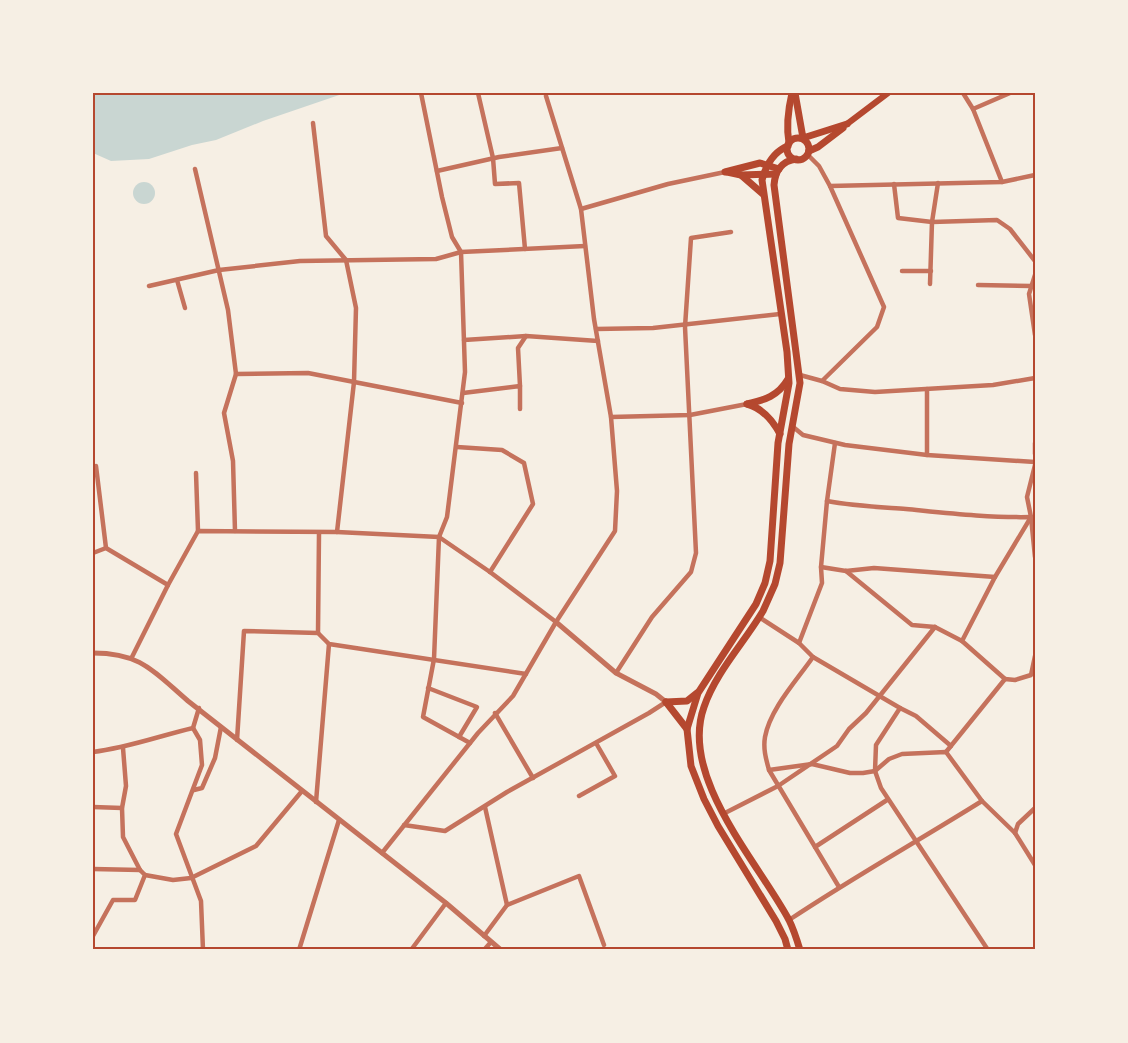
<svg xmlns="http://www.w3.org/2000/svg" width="1128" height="1043" font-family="'Fira Sans',sans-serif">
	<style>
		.water { fill: #c9d6d2 }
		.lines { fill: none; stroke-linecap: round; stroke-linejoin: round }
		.minor { stroke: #c5725c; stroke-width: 4.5 }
		.tertiary { stroke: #c5725c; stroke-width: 5 }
		.secondary { stroke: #b5482f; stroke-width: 6 }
		.primary { stroke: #b5482f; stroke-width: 7 }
		.neatline { fill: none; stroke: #b5482f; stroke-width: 2 }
	</style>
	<rect width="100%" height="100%" fill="#f6efe4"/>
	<g class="water">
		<path d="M93,93H345L263,121L216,140L192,145L149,159L111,161L93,153Z"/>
		<circle cx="144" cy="193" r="11"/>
	</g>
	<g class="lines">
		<g class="minor">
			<path d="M421,93L442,197L452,237L461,252L465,372L447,517L439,537L434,659L423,717L470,743"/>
			<path d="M478,93L493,158L495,184L519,183L525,249"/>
			<path d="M963,93L973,109L1002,182"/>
			<path d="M973,109L1010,93"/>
			<path d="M313,123L326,236L346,260L356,308L354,382L337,532"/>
			<path d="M195,169L228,310L236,374L308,373L462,403"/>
			<path d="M437,171L499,157L562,148"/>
			<path d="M894,184L898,218L932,222L997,220L1010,229L1035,261"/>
			<path d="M830,186L1002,182L1035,175"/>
			<path d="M581,209L668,184L725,172"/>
			<path d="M902,271H931"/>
			<path d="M1035,275L1029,294L1035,335"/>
			<path d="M177,280L185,308"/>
			<path d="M930,284L932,222L938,183"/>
			<path d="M978,285L1031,286"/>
			<path d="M149,286L219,270L300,261L436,259L461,252L585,246"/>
			<path d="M596,329L653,328L780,314"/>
			<path d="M464,340L526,336L598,341"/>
			<path d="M800,375L822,381L877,327L884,307L830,186L819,166L807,154"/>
			<path d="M822,381L840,389L875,392L993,385L1035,378"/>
			<path d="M520,386L518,348L526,336"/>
			<path d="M927,389V455"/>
			<path d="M463,393L520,386V409"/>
			<path d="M611,417L690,415L747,404"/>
			<path d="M792,426L803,435L845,445L927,455L1035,462"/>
			<path d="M1035,443V454"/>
			<path d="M457,447L502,450L524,463L533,504L490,572"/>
			<path d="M96,466L106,548"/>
			<path d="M196,473L198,531"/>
			<path d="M827,501C854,506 879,507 906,509C947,513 990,518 1031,517L1035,557"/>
			<path d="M235,531L233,461L224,413L236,374"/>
			<path d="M93,553L106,548L168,585"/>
			<path d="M821,567L846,571L874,568L995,577"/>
			<path d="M846,571L912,625L935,627L962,641L1005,679"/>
			<path d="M759,617L799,643L813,657L900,708L876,745L875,771L881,788L988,950"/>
			<path d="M318,633L319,533"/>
			<path d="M962,641L995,577L1031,517L1027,497L1035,465"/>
			<path d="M799,643L822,583L821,567L827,501L835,443"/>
			<path d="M132,657L168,585L198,531L337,532L439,537L490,572L556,622"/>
			<path d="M813,657C797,680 770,709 765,737C763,749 766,759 769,770L839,887"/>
			<path d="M616,673L652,617L691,572L696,553L685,327L691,238L731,232"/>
			<path d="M428,688L477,707L459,737"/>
			<path d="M900,708L916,716L951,746"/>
			<path d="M495,713L533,778"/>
			<path d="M193,728L200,740L202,765L176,834L201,901L203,950"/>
			<path d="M237,740L244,631L318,633L329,644L526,674"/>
			<path d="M93,752C127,748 159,736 193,728L199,708"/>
			<path d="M946,752L1005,679L1015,680L1031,675L1035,656"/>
			<path d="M769,770L812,764L850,773H863L875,771L889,759L902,754L946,752L982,801L1015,833L1035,865"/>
			<path d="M194,790L202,788L215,758L221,727"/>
			<path d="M579,796L615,776L596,743"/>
			<path d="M316,802L329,644"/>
			<path d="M93,807L122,808"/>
			<path d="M485,807L507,905"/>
			<path d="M723,814L778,786L837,746L849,729L866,713L935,627"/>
			<path d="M404,825L445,831L507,792L649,713L666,702"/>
			<path d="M1015,833L1018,824L1035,808"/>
			<path d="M815,847L887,800"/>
			<path d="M382,853L478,733L513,696L556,622L615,531L617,491L611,417L594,319L581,209L546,96"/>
			<path d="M93,869L140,870"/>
			<path d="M145,875L173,880L191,878L256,846L302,791"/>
			<path d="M789,920C852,878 918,841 982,801"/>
			<path d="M93,936L113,900H135L145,875L140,870L123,837L122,808L126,786L123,748"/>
			<path d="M484,936L507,905L579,876L604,945"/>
			<path d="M299,950L339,820"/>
			<path d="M411,950L446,903"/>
			<path d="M484,950L491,942"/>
		</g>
		<g class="tertiary">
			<path d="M556,622L616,673L656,694L666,702"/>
			<path d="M93,653C141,653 153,671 188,701L446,903L501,950"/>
		</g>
		<path class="secondary" d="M847,124L888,93"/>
		<g class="primary">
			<path d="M795,93L803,138L847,124"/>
			<circle cx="798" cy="149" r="11"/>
			<path d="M789,143C786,126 788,110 792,93"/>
			<path d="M788,146C773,152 766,165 762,180L787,352L789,383L778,443L770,561L765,583L756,604L698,693L687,729L691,766L704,799L718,826L776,921L785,939L788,950"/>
			<path d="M809,151L818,147L843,128"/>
			<path d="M796,159C782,161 775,171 774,185L800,383L789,444L780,563L775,584L763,611C744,643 716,672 704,707C679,777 758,862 789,920C794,930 797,940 800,950"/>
			<path d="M725,172L760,163L779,169"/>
			<path d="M727,172L741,175L776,174"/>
			<path d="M741,175L763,194"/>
			<path d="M747,404C765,400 778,396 788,379"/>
			<path d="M747,404C762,408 773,421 780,434"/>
			<path d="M666,702L687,701L697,693"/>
			<path d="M666,702L687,729"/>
		</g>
	</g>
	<rect width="1128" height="1043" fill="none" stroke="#f6efe4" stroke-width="189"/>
	<rect x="94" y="94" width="940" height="854" class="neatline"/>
</svg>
